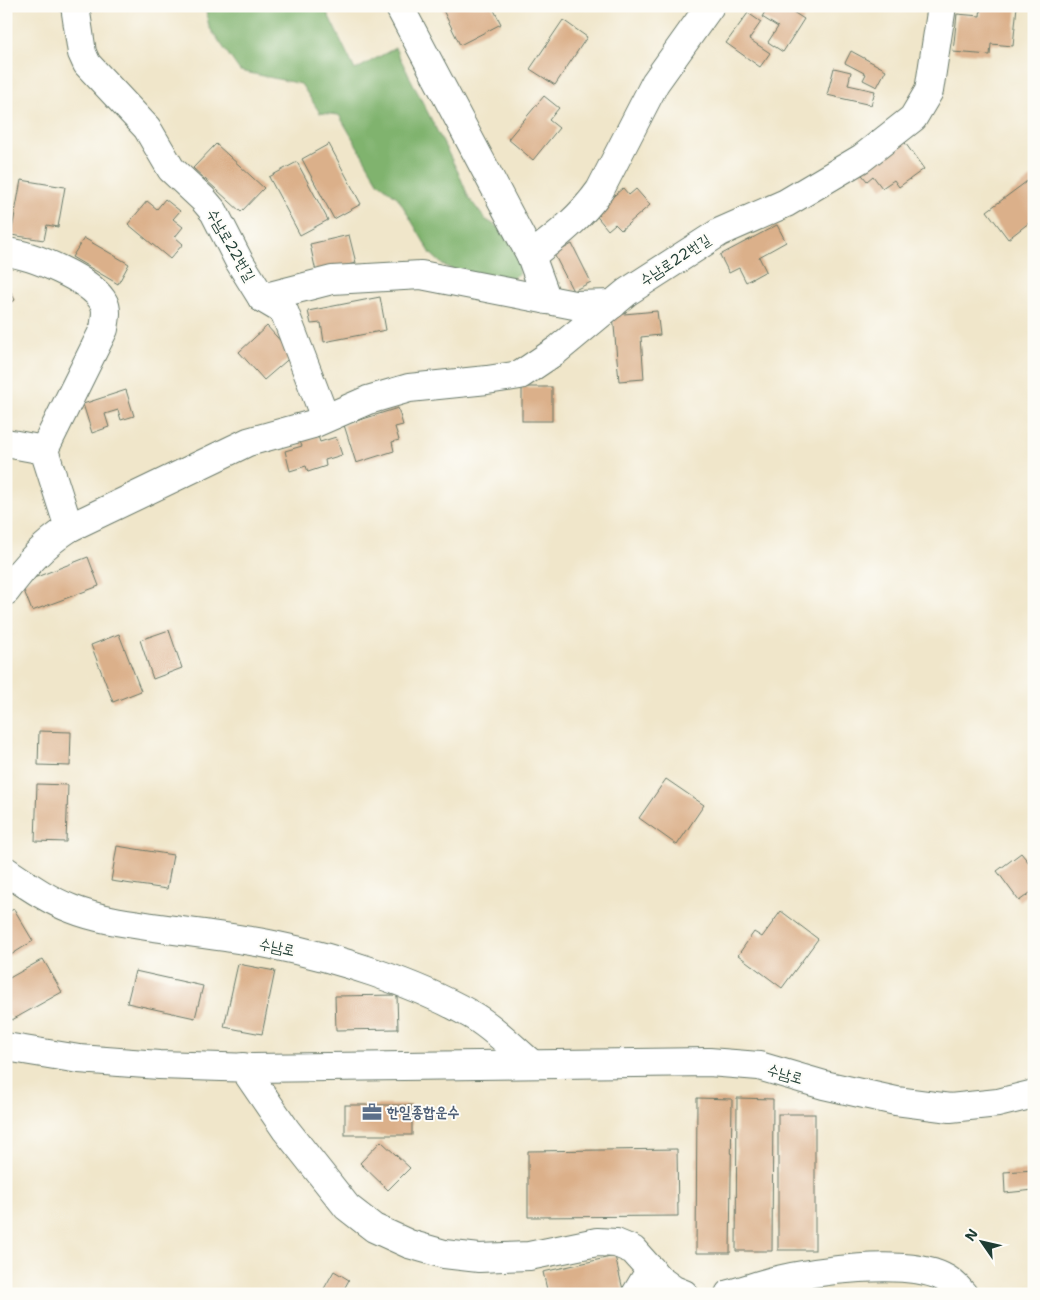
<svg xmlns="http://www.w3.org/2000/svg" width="1040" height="1300" viewBox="0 0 1040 1300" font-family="'Shantell Sans','Poor Story',sans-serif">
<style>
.forest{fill:#80b36e;stroke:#507851}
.building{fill:#dbb08a}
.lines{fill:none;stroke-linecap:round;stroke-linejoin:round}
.minor-casing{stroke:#687868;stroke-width:30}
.minor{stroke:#fff;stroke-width:28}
.labels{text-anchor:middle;stroke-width:4;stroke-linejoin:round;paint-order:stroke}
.street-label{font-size:15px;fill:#1f3d34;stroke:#fdfcf7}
.service-label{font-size:15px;font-weight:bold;fill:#4e5e75;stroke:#fdfcf7;text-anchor:start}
</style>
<rect width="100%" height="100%" fill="#fdfcf7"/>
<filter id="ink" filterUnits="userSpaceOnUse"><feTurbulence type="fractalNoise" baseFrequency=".02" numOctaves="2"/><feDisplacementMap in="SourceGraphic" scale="10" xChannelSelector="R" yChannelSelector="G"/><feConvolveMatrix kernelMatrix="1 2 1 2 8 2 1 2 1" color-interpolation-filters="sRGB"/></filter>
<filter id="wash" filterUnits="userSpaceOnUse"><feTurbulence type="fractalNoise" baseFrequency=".0096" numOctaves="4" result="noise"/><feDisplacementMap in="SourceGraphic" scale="20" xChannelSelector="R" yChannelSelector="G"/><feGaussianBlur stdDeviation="1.12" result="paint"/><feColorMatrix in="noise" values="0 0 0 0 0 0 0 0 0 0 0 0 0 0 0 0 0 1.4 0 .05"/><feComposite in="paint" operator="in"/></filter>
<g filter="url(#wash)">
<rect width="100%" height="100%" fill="#f0e6ca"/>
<polygon class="forest" points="205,6 324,6 355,70 395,48 459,174 469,198 485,219 504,231 520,262 519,274 509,280 456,272 442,264 431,254 398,198 378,182 339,115 320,113 301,84 240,71 209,27"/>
<g id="blocks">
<g class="building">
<polygon points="441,6 492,6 501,24 460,45"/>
<polygon points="768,6 784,6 804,19 783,52 768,42 778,27 762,17"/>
<polygon points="981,6 1017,6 1013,46 991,44 990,55 953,52 957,14 980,16"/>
<polygon points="748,13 761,22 749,39 770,53 760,67 726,43"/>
<polygon points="563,20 587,37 555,85 530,69"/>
<polygon points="851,51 886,70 877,87 863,80 866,74 845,63"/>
<polygon points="834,68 851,72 848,85 875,91 871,105 827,95"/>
<polygon points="544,96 559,108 549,120 559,128 533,160 508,139"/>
<polygon points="903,140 924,169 899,187 894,180 882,188 873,176 867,181 859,171"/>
<polygon points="216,144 264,188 241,212 193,168"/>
<polygon points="329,144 361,204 334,219 302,159"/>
<polygon points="297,162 328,220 300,235 269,177"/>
<polygon points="1034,176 1034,219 1008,239 987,211"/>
<polygon points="21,180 65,187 58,227 47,225 44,240 11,235"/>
<polygon points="623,188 629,195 636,189 650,205 621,230 615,224 608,230 594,213"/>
<polygon points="165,199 180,211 173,219 183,227 175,237 183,244 170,259 128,224 147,201 157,209"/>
<polygon points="777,225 786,242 759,257 766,271 746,282 739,268 729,273 720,255"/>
<polygon points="349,235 356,263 316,272 310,244"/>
<polygon points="84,238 129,264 118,284 72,257"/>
<polygon points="572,244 591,282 573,291 554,254"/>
<polygon points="6,283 15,300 6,305"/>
<polygon points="380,297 386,330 324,342 321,323 311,324 308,311"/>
<polygon points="657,311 660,335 641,337 644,379 619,381 613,315"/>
<polygon points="267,326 293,355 264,380 239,352"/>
<rect x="522" y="387" width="30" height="34"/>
<polygon points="126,390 134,416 121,420 118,410 105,414 109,427 92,433 83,404"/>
<polygon points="398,408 403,425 395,427 399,440 392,442 394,451 356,463 344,425"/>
<polygon points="318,436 320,442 336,437 342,455 325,460 326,466 308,472 306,466 290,471 285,451 302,446 300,442"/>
<polygon points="88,557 99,586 32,611 21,583"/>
<polygon points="169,630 182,668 153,679 140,640"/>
<polygon points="119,634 141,691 113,702 91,645"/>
<polygon points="39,731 71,732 70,766 38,765"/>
<polygon points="666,779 704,805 677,845 639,818"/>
<polygon points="37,784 68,785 66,842 35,841"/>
<polygon points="117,846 173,855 167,889 111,881"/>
<polygon points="1021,853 1034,869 1034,890 1019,901 997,871"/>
<polygon points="14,909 33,941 6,958 6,913"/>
<polygon points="781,911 818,939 782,988 738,955 754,932 762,937"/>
<polygon points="43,959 62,992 12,1020 6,1009 6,980"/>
<polygon points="238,964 275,971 262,1034 224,1027"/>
<polygon points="135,971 203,986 195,1018 127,1003"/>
<polygon points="397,995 398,1029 336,1030 335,996"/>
<polygon points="697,1098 732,1099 730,1253 696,1253"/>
<polygon points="737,1098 773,1099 772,1251 736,1251"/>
<rect x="345" y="1105" width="67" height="30"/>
<rect x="778" y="1114" width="37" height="136"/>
<polygon points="381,1141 410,1168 388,1190 360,1163"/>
<polygon points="677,1149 678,1216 528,1217 528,1151"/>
<polygon points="1034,1170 1034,1190 1005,1193 1004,1172"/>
<polygon points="615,1256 624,1294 548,1294 543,1272"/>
<polygon points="334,1271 349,1280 344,1289 351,1294 321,1294"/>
</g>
</g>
</g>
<g filter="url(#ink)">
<use href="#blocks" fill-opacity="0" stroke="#687868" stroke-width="1"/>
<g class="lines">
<defs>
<g id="minor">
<polyline points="75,6 82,53 87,64 147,128 171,169 203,199 214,212 239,261 262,298 284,311 325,418"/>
<polyline points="399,6 531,256 547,300"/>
<path d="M6,252C32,255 92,279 104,303C108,311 105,321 104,329L44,450"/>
<path d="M531,256C557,236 581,217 600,190L655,83L710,6"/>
<polyline points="262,298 332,280 421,275 574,305 613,304"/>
<polyline points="6,443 44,450 69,528"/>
<path d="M6,591C24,566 43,545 69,528L248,442L313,424L368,400L409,388L487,380L520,375L557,350L627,292L720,232L786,203L862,158L913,118L929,91L942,6"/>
<path d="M6,871C27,885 48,900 72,909C97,919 126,923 153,927C193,933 234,937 273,945C337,958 413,982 470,1014C493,1027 512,1047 532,1064"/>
<polyline points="6,1047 79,1059 159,1065 253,1068 709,1062 759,1066 824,1085 896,1101 950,1108 998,1103 1034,1094"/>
<polyline points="243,1067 286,1130 347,1207 374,1228 409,1244 444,1254 479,1258 529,1256 597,1242 616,1243 633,1250 659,1279 674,1290 684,1294"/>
<polyline points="636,1294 651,1269"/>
<path d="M729,1294C744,1290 758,1285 773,1281C814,1271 905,1258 943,1277C950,1280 958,1288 963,1294"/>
</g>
</defs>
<use href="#minor" class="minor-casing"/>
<use href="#minor" class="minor"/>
</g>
</g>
<defs>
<symbol id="office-bare" viewBox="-9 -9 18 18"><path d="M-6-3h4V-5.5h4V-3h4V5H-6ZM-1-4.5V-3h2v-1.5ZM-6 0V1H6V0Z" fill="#5c6f8a" stroke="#fdfcf7" stroke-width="2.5" paint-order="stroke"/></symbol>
</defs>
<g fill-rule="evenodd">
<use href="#office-bare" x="358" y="1098" width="28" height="28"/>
</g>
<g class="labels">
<g class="street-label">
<text transform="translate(231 245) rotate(60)" y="5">수남로22번길</text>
<text transform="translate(675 260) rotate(-33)" y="5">수남로22번길</text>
<text transform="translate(277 947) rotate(12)" y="5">수남로</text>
<text transform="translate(785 1074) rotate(16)" y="5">수남로</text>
</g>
<g class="service-label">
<text x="387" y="1117">한일종합운수</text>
</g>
</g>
<rect width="1040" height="1300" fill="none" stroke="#fdfcf7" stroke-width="25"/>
<g transform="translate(982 1242) rotate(304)" stroke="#fdfcf7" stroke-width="4" paint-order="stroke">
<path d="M0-4L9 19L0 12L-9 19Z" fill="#1f3d34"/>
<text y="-8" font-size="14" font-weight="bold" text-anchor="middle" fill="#1f3d34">N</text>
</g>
</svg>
